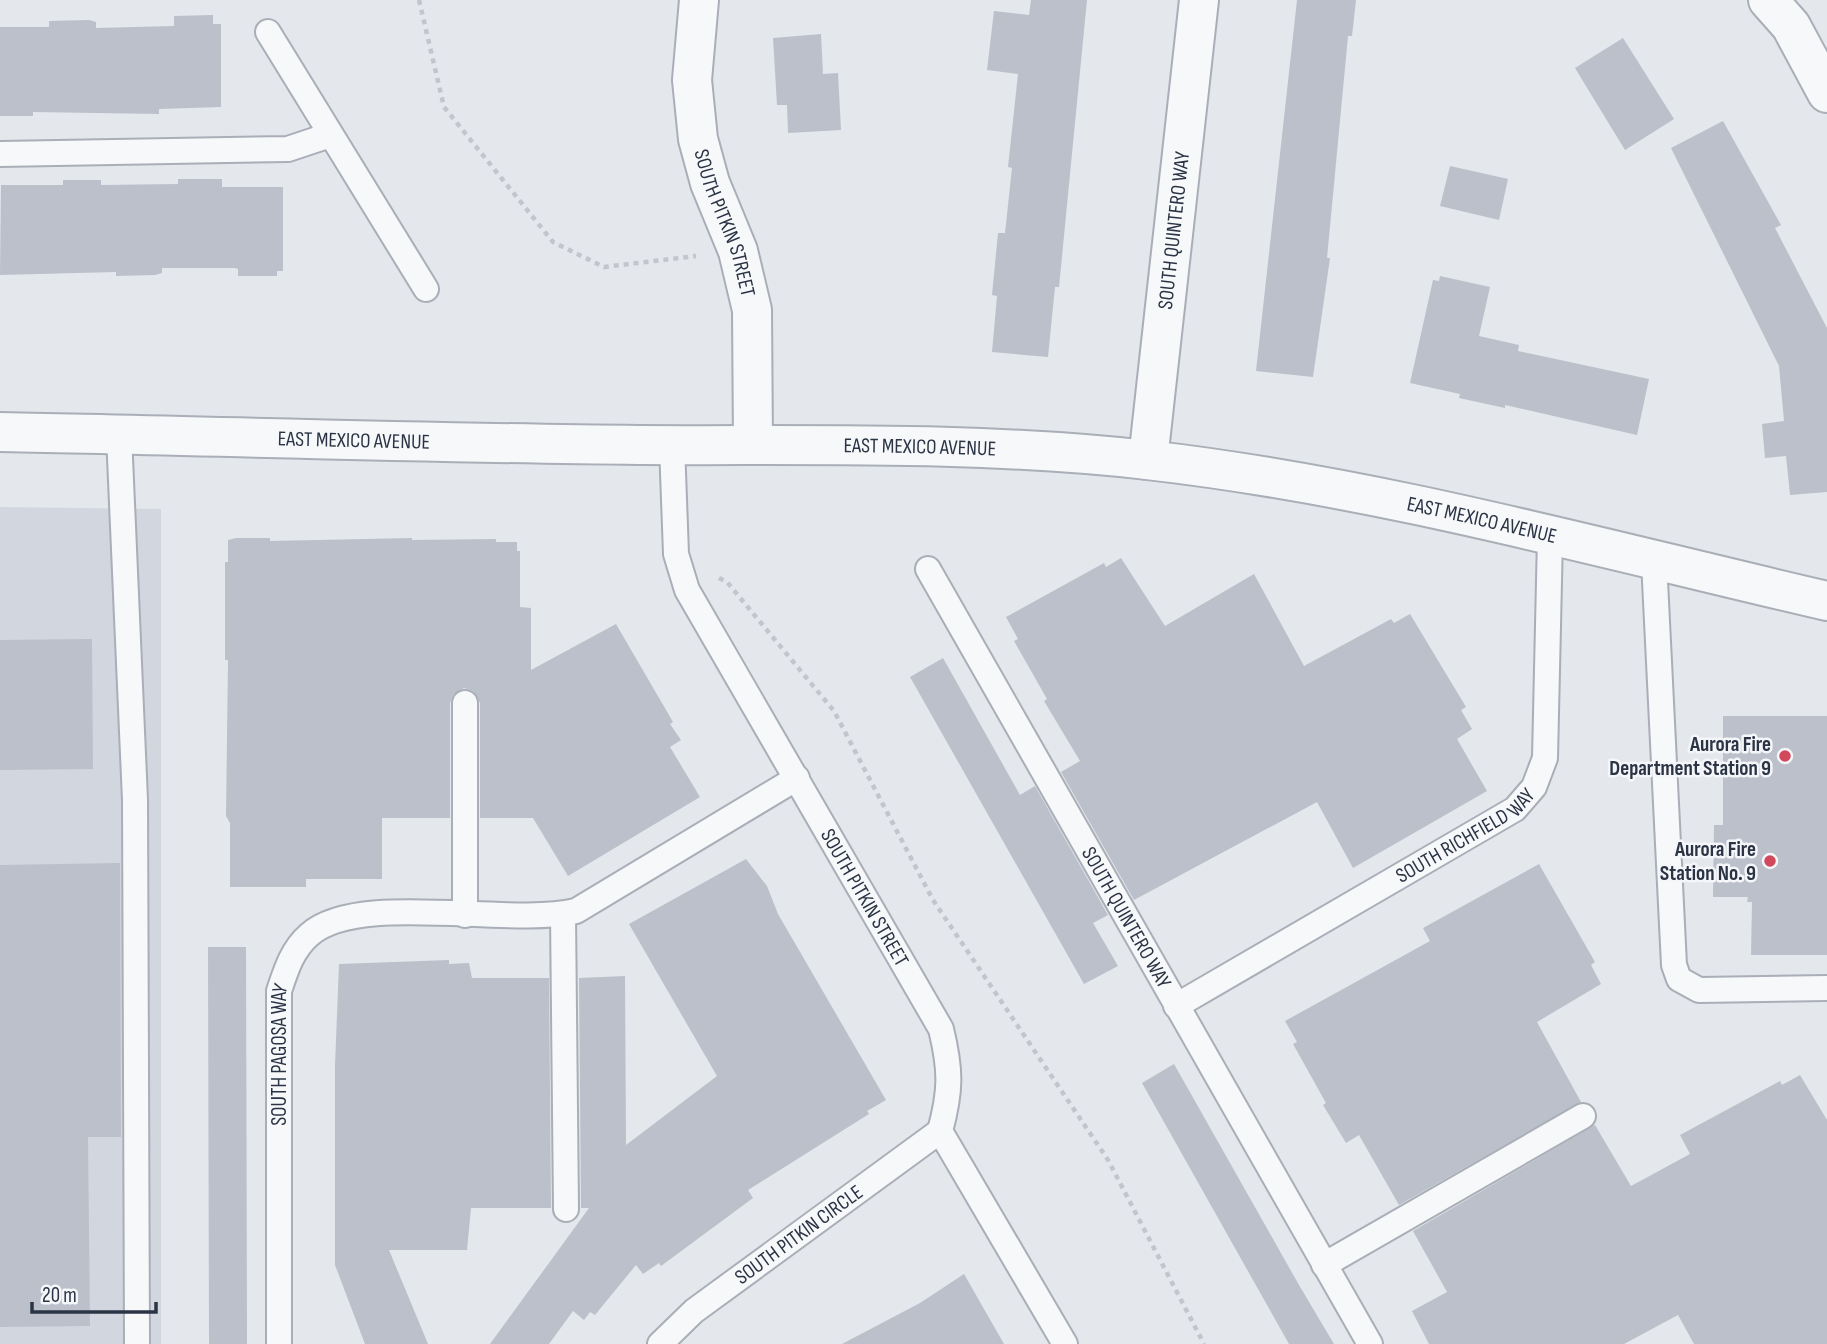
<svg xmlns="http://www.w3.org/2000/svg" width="1827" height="1344" viewBox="0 0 1827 1344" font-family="'Sofia Sans Condensed',sans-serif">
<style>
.built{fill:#d2d6de}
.building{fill:#bbc0ca}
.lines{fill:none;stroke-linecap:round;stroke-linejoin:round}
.service-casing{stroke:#a9aeb7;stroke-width:28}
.minor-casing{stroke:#a9aeb7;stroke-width:42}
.tertiary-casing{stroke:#a9aeb7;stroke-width:42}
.path{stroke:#c2c5cb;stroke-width:4.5;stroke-dasharray:5 5;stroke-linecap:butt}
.service{stroke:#f7f8fa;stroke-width:24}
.minor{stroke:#f7f8fa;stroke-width:38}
.tertiary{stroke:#f7f8fa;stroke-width:38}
.poi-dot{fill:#d1495b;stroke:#f4f6f9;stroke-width:2.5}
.labels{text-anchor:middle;stroke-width:5;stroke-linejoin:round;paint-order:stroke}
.street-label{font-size:21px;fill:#2b3445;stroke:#f4f6f9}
.poi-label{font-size:21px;font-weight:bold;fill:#2b3445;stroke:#f4f6f9;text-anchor:end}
</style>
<rect width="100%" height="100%" fill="#e4e7ec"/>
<polygon class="built" points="0,507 161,509 161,1344 0,1344"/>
<g class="building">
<polygon points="1031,0 1087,0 1059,287 1055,287 1048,357 992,352 997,296 992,295 998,233 1005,233 1012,168 1008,167 1018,74 987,70 994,11 1029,15"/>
<polygon points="1297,0 1356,0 1352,36 1348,36 1327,258 1330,258 1313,377 1256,371"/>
<polygon points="213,15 213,24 221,24 221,107 159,109 159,114 33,112 33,116 0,116 0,27 49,27 49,21 89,20 96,22 96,28 174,26 174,16"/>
<polygon points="821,34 823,74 838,73 841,130 788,133 787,105 777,105 773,38"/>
<polygon points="1623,38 1674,119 1625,150 1575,68"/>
<polygon points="1723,121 1781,225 1775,228 1827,328 1827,492 1790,495 1786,456 1765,458 1762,424 1784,421 1779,366 1671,148"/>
<polygon points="1450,166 1508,179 1499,220 1440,206"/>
<polygon points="178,179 222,179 222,187 283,187 283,271 277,271 277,276 238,276 238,269 235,268 162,268 162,273 155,275 116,276 116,272 0,275 1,185 63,185 63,180 101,180 101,185 178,184"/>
<polygon points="1440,276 1490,287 1479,336 1519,345 1518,351 1649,379 1637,435 1505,405 1505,408 1459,398 1460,394 1410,383 1433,280 1439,281"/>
<polygon points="236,538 270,538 270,541 412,538 412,540 496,539 496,542 517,542 517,551 520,551 520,607 531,608 531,670 616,624 673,722 670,724 681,740 670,747 700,797 568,876 533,818 480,818 480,703 473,691 464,688 453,695 450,703 450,818 382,818 382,879 306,879 306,887 230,887 230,823 226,816 228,660 225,660 225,562 228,562 228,540"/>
<polygon points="1121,558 1165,626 1254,574 1304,666 1391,619 1394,623 1410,614 1466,707 1461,710 1472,729 1457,739 1487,791 1353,868 1317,802 1134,900 1061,772 1080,761 1044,701 1047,699 1014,641 1018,639 1006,617 1104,563 1106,567"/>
<polygon points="92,639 93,769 0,770 0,640"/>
<polygon points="943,658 1020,795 1035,786 1108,915 1093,923 1118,966 1084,984 910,677"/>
<polygon points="1723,716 1827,716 1827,955 1751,955 1752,902 1747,902 1748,897 1713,897 1714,825 1723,825"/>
<polygon points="746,859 767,886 778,914 886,1100 867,1111 869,1114 748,1190 753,1198 661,1266 659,1263 643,1274 636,1265 595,1315 590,1312 584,1320 573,1311 549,1344 490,1344 589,1208 581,1208 579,978 625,976 626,1145 717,1076 629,924"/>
<polygon points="120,863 121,1137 88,1137 90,1326 0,1327 0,865"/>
<polygon points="1539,864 1595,962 1591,965 1601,984 1537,1022 1581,1102 1399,1205 1359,1135 1346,1143 1323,1105 1326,1103 1293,1044 1297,1042 1285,1021 1430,941 1423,928"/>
<polygon points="208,947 246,947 247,1344 209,1344"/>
<polygon points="449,960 449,964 469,963 472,978 549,978 551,1208 471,1208 467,1250 389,1250 428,1344 365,1344 335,1265 335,1065 339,964"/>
<polygon points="1174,1064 1299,1285 1334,1344 1289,1344 1142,1083"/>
<polygon points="1800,1075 1827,1120 1827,1344 1694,1344 1678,1315 1624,1344 1429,1344 1412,1311 1447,1292 1413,1231 1595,1125 1631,1186 1690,1154 1680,1135 1780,1081 1782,1085"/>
<polygon points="964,1274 1004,1344 842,1344 920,1303"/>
</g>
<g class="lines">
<defs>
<g id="service">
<polyline points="268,32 426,289"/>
<polyline points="0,154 288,149 330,135"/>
<polyline points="119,435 135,800 137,1344"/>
<path id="s1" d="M672,445L676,554L687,590L941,1029C951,1070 951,1091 940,1131L1065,1344"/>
<polyline points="1654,561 1674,965 1679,979 1699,990 1827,988"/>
<path id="s2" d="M928,569L1370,1344"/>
<polyline points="465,703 465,915"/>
<polyline points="563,914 566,1209"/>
<path id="s3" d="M1176,1006L1515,809L1534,787L1545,758L1550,537"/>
<polyline points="1324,1265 1583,1116"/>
<path id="s4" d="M279,1344V991C286,970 292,950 309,935C358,891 507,927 576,911L797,778"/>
<path id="s5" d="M660,1344L694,1311L940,1131"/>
</g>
<g id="minor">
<path id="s6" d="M699,0L692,80L698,139L710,183L738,251L752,310L753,445"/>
<polyline points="1768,0 1791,26 1827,93"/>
<path id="s7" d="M1148,460L1199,0"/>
</g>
<g id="tertiary">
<path id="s8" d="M0,432C213,436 426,443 639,445C808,446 979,441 1147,460C1377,486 1602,549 1827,601"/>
</g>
</defs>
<use href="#service" class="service-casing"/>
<use href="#minor" class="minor-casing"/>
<use href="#tertiary" class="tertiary-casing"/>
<g class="path">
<polyline points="419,0 444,107 553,242 604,267 696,256"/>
<polyline points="719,578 727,582 834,711 933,900 1108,1160 1204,1344"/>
</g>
<use href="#service" class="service"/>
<use href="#minor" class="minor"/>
<use href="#tertiary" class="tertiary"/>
</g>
<g class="poi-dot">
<circle cx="1785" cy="756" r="7"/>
<circle cx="1770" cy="861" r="7"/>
</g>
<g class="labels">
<g class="street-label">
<text dy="7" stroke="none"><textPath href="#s6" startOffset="228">SOUTH PITKIN STREET</textPath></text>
<text dy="7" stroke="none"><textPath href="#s7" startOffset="231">SOUTH QUINTERO WAY</textPath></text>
<text dy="7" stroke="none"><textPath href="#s8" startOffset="354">EAST MEXICO AVENUE</textPath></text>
<text dy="7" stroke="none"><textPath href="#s8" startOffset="920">EAST MEXICO AVENUE</textPath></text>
<text dy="7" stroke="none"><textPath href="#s8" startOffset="1488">EAST MEXICO AVENUE</textPath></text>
<text dy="7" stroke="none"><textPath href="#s3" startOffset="336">SOUTH RICHFIELD WAY</textPath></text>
<text dy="7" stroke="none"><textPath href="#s1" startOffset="502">SOUTH PITKIN STREET</textPath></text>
<text dy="7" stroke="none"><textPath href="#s2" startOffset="401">SOUTH QUINTERO WAY</textPath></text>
<text dy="7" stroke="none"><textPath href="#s4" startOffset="289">SOUTH PAGOSA WAY</textPath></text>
<text dy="7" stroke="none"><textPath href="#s5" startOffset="177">SOUTH PITKIN CIRCLE</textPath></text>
</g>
<g class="poi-label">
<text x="1771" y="751">Aurora Fire<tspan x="1771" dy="24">Department Station 9</tspan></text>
<text x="1756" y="856">Aurora Fire<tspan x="1756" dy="24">Station No. 9</tspan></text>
</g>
</g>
<path d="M32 1302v10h124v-10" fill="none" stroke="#2b3445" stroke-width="3.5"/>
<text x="42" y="1302" font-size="21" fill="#2b3445" stroke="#f4f6f9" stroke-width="5" paint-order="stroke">20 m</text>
</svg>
